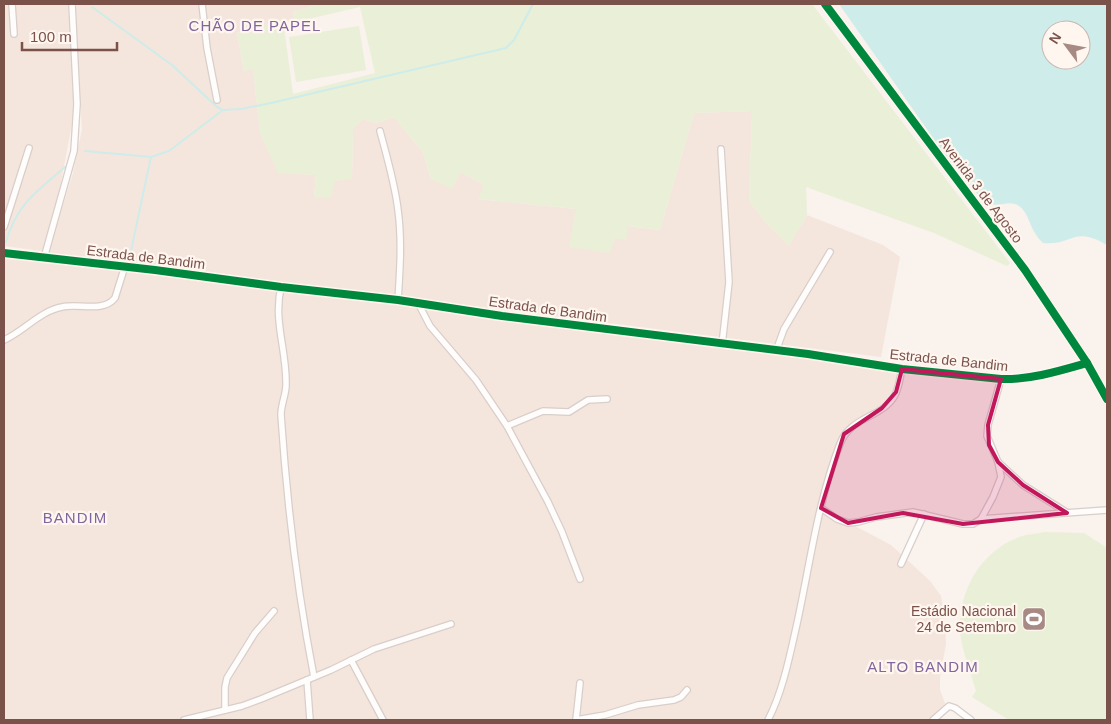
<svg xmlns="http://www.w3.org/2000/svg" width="1111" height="724" viewBox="0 0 1111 724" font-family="Helvetica,sans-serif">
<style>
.residential{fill:#f5e6dd}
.green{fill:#eaefd7}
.water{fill:#ceece9;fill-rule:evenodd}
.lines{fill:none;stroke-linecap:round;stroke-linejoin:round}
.stream{stroke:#ceece9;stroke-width:2}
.street-casing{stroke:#d8ceca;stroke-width:8}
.secondary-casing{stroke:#dacecb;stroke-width:10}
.street{stroke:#fefdfc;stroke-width:5.5}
.secondary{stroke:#fefdfc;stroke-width:8}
.cycleway-casing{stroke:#fff6f0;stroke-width:11}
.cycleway{stroke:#00873e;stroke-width:8}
.marked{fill:#c2185b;fill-opacity:0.2;stroke:#c2185b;stroke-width:4;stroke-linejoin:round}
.labels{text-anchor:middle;stroke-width:4.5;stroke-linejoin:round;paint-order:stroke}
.street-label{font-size:14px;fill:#7b524a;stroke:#fff6f0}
.poi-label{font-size:14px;fill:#7b524a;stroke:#fff6f0;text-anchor:end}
.neighbourhood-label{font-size:15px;letter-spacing:1px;fill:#80669d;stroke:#fff6f0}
</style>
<rect width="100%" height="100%" fill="#f9f2ed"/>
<g class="residential">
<polygon points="4,4 68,4 75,108 58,198 42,251 4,246"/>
<polygon points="75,4 309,4 310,7 293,12 295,22 283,20 237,33 244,71 253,68 260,133 278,172 316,175 314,198 335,181 352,178 353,128 363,119 376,123 394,117 423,152 431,179 461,172 484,185 479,199 576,209 615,238 628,226 660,230 694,113 752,111 749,201 768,225 789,245 807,215 883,245 900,257 881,357 48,253 73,173 82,129"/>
<polygon points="4,250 899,369 893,395 882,405 857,422 840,444 821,508 891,545 930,581 941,596 945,621 946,644 940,677 940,690 946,706 933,720 4,720"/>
</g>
<g class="green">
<polygon points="309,4 812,4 1010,263 1007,266 934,233 806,187 807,215 789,245 768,225 749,201 752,111 694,113 660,230 628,226 626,240 615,238 610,253 569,247 576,209 478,199 484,185 461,172 452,189 431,179 423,152 394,117 376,123 363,119 353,128 352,179 335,181 331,197 314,198 316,175 278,173 260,133 253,69 244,71 237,33 283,20 293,94 375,73 360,7 295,22 293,12 310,7"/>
<polygon points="359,26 366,70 296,82 289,37"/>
<path d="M1044,532L1084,533L1107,548V720H1013L1010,719L1009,720L972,697L976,691C971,672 960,646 960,628C960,587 982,550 1022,536C1029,534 1037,534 1044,532Z"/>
</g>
<path class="water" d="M839,4H1107V245C1073,225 1073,246 1043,243C1040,240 1037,237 1035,233C1029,224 1027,208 1015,204C1004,201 998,209 983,201L943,152ZM1051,30H1081V60H1051Z"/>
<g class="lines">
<g class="stream">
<polyline points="92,7 172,65 217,107 223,110"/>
<polyline points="85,151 151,157 169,151 223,110 241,109 271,103 506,48 514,40 533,4"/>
<path d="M6,242C17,204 36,192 65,167"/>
<polyline points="129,260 151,157"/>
</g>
<defs>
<g id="street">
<polyline points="12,4 14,34"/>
<polyline points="202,4 207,48 217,100"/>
<path d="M380,131C387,157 395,184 398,210C402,240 400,270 398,300"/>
<polyline points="721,149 729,282 722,345"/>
<polyline points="4,227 29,148"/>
<path d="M4,253L155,270L281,287L398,300L502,316L808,354L902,369L1001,379C1030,380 1059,371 1087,363"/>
<polyline points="44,258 74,151 77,104 72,4"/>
<path d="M281,287C273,321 287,351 286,385C286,395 281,404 281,415C287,504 297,590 314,677"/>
<polyline points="418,303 430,326 476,380 507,426 548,502 562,532 580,579"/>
<path d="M4,340C24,331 40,311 62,307C79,303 103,313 115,298L125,266"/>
<polyline points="776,351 784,329 830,252"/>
<polyline points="507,426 543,411 569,412 588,400 607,399"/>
<polyline points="998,462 1023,485 1066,512"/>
<polyline points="821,508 837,519 848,523 858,522 876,517 913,512 963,524 973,524 981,519 993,497 1001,477 998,462 987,436 988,425 1001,379"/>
<polyline points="981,519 1107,510"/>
<polyline points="901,564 924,514"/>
<polyline points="351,660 383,720"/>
<polyline points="307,680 310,720"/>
<polyline points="225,710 225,687 227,678 255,633 274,611"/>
<polyline points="184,720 242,706 261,699 331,670 374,649 451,624"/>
<polyline points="576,720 605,715 638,705 674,700 681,697 687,690"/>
<polyline points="576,720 580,683"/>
<path d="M768,720C781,695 788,664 794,637C809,573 816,506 840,444C850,416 883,418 895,395C899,387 900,377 902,369"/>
<polyline points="933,720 949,706 955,708 971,720"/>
</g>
<polyline id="secondary" points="825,4 1025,270 1087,363 1107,399"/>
</defs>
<use href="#street" class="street-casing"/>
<use href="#secondary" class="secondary-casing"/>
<use href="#street" class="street"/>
<use href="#secondary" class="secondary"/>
<defs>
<g id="cycleway">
<polyline points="825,4 1025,270 1087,363 1107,399"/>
<path d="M4,253L155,270L281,287L398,300L502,316L808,354L902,369L1001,379C1030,380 1059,371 1087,363"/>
</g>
</defs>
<use href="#cycleway" class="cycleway-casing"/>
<use href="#cycleway" class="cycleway"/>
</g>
<path class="marked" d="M902,369L1001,379L988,425L989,445L998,462L1023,485L1067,513L963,524L903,513L848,523L821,508L844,434L882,408L896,392Z"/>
<defs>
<symbol id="stadium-square" viewBox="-11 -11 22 22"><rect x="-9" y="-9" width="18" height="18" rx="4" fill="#a78a83" stroke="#fff6f0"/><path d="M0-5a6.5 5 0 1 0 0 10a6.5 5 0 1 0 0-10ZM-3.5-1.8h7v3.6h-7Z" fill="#fff"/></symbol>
</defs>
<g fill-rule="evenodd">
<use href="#stadium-square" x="1020" y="605" width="28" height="28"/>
</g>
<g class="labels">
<g class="street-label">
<text transform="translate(981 190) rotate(53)" y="5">Avenida 3 de Agosto</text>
<text transform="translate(146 257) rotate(7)" y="5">Estrada de Bandim</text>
<text transform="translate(548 309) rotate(8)" y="5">Estrada de Bandim</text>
<text transform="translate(949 360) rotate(6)" y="5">Estrada de Bandim</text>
</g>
<g class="poi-label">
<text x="1016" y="616">Estádio Nacional<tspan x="1016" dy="16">24 de Setembro</tspan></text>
</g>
<g class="neighbourhood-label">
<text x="255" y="31">CHÃO DE PAPEL</text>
<text x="75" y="523">BANDIM</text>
<text x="923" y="672">ALTO BANDIM</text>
</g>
</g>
<rect width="1111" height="724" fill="none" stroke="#7b524a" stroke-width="10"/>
<g transform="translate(1066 45) rotate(302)"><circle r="24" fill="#fff6f0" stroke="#cab4ae"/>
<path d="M0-4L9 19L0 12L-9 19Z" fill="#a78a83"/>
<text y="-8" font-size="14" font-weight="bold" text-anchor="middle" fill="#7b524a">N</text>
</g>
<path d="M22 42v8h95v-8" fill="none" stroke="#7b524a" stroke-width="2.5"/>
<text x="30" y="42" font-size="15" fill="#7b524a" stroke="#fff6f0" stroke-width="4" paint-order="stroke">100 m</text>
</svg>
